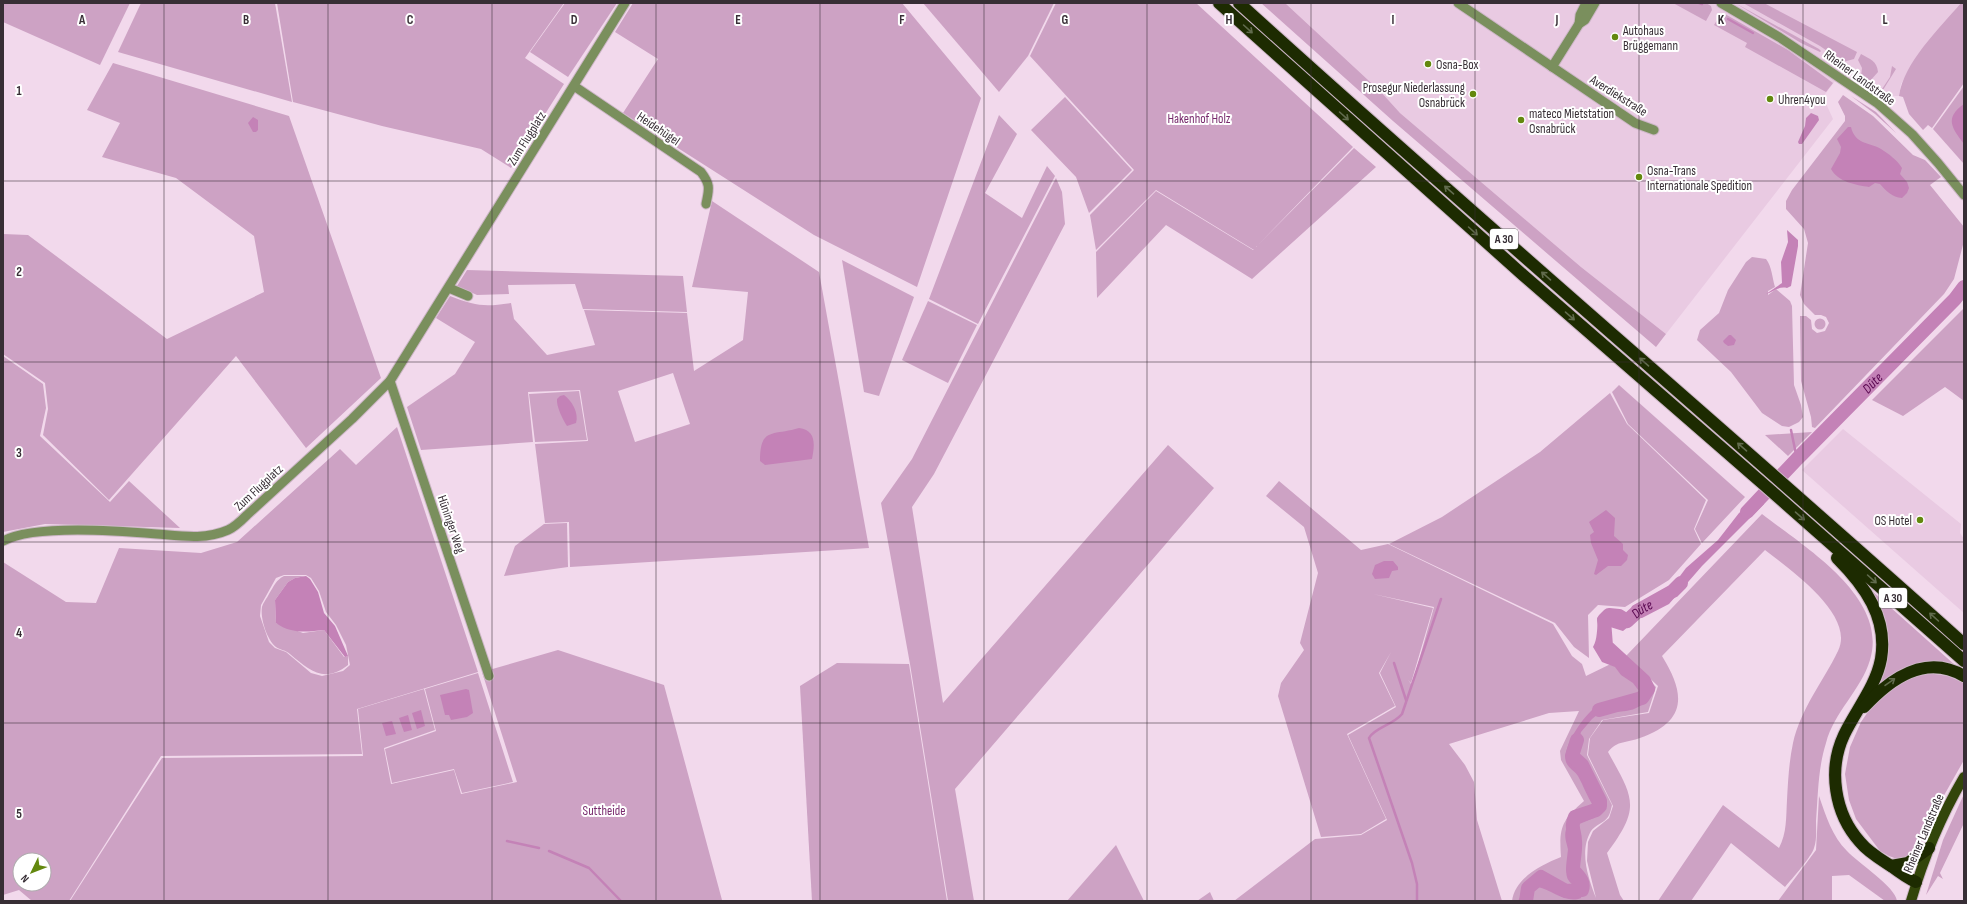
<svg xmlns="http://www.w3.org/2000/svg" width="1967" height="904" viewBox="0 0 1967 904" font-family="'Sofia Sans Condensed',sans-serif">
<style>
.built{fill:#e9cae2}
.green{fill:#cda2c4;fill-rule:evenodd}
.water{fill:#c482b7}
.lines{fill:none;stroke-linecap:round;stroke-linejoin:round}
.stream{stroke:#c482b7;stroke-width:2.5}
.river{stroke:#c482b7;stroke-width:14}
.minor-casing{stroke:#cdb7c7;stroke-width:11}
.major-casing{stroke:#cdb7c7;stroke-width:12}
.highway-casing{stroke:#cdb7c7;stroke-width:14}
.minor{stroke:#7a8f5d;stroke-width:9}
.major{stroke:#32450a;stroke-width:10}
.highway{stroke:#1d2b01;stroke-width:12}
.oneway{stroke:#616b4d}
.grid{fill:none;stroke:#372e35;stroke-width:1;stroke-opacity:0.55}
.poi-dot{fill:#63880e;stroke:#fff;stroke-width:1.5}
.labels{text-anchor:middle;stroke-width:4;stroke-linejoin:round;paint-order:stroke}
.shield{fill:#fff;stroke:#736d72;stroke-width:1}
.shield-label{font-size:12px;font-weight:bold;fill:#372e35}
.poi-label{font-size:13px;fill:#372e35;stroke:#fff;text-anchor:start}
.street-label{font-size:13px;fill:#372e35;stroke:#fff}
.park-label{font-size:13px;fill:#782a6d;stroke:#fff}
.water-label{font-size:14px;font-style:italic;fill:#58064f;stroke:#fff}
.grid-label{font-size:13px;text-anchor:middle;font-weight:bold;fill:#372e35;stroke:#fff;stroke-width:4;stroke-linejoin:round;paint-order:stroke}
</style>
<rect width="100%" height="100%" fill="#f2d9ec"/>
<g class="built">
<polygon points="1285,3 1961,3 1916,58 1901,84 1899,96 1891,96 1847,65 1823,97 1833,119 1666,334 1581,267 1400,113 1381,92"/>
<polygon points="1843,429 1961,524 1960,533 1964,539 1964,613 1802,470"/>
</g>
<g class="green">
<polygon points="3,3 130,3 100,65 3,22"/>
<polygon points="141,3 275,3 292,102 118,52"/>
<polygon points="277,3 564,3 525,58 564,84 511,168 481,149 382,126 293,102"/>
<polygon points="565,3 617,3 568,77 530,52"/>
<polygon points="633,3 902,3 981,98 917,287 814,235 623,113 658,59 615,32"/>
<polygon points="923,3 1054,3 1028,56 999,92"/>
<polygon points="1056,3 1196,3 1353,147 1256,247 1354,148 1376,167 1252,279 1166,225 1097,298 1096,252 1156,191 1253,250 1254,250 1156,190 1096,250 1090,215 1134,170 1030,56"/>
<polygon points="1261,3 1285,3 1381,92 1400,113 1581,267 1666,334 1656,347 1393,121"/>
<polygon points="1673,3 1706,3 1711,6 1712,10 1706,21"/>
<polygon points="1735,3 1819,49 1821,51 1820,52 1801,43"/>
<polygon points="1743,3 1764,3 1857,52 1854,59 1843,62 1820,46"/>
<path d="M1961,3H1964V83L1932,128L1928,125L1923,130L1909,114L1903,97L1899,96C1904,62 1939,29 1961,3Z"/>
<polygon points="1721,14 1725,14 1788,50 1833,83 1826,92 1745,47 1747,43 1714,25"/>
<path d="M1861,54C1870,59 1877,61 1878,72L1870,81L1861,76L1862,68L1858,60Z"/>
<polygon points="113,63 289,116 381,378 306,448 236,356 109,500 43,435 48,409 45,383 3,354 3,234 28,235 167,339 264,292 254,236 176,178 102,157 120,123 87,110"/>
<polygon points="1892,66 1896,69 1883,90 1882,89 1890,77"/>
<polygon points="1964,86 1964,164 1933,129"/>
<polygon points="1843,95 1873,116 1913,155 1925,160 1941,177 1930,185 1964,227 1964,241 1954,279 1944,294 1815,428 1812,427 1811,417 1801,381 1800,316 1806,316 1811,320 1812,329 1817,333 1825,331 1829,323 1826,317 1821,315 1815,315 1804,304 1800,295 1808,243 1804,229 1786,209 1786,201 1792,190 1845,121 1845,116 1838,102"/>
<polygon points="1851,96 1876,112 1896,133 1875,114"/>
<polygon points="1065,97 1132,170 1089,213 1076,177 1031,130"/>
<polygon points="999,115 1017,134 985,193 1022,218 1047,166 1055,176 978,324 929,299"/>
<polygon points="1056,178 1062,192 1065,224 934,474 912,507 943,703 1168,445 1214,488 955,789 974,901 948,901 910,664 881,503 912,459"/>
<path d="M712,201L819,272L869,548L570,567L569,522L545,523L535,444L588,441L580,390L528,392L533,442L421,450L407,407L455,374L475,342L436,318L450,296C476,306 484,307 511,303L514,319L547,355L595,345L584,310L687,313L694,371L743,340L748,292L692,287ZM673,373L690,424L635,442L618,391Z"/>
<path d="M1752,257L1766,259C1772,267 1772,277 1775,287L1768,291V295L1776,289L1790,301L1792,306L1794,385L1801,405L1803,417L1799,422L1789,427L1782,426L1762,413L1731,372L1697,340L1700,330L1719,313L1728,290L1746,262Z"/>
<polygon points="842,260 914,297 879,396 864,392"/>
<polygon points="467,270 683,276 687,312 583,309 575,284 508,285 509,294 477,295 457,286"/>
<polygon points="928,301 977,325 948,383 902,360"/>
<polygon points="1964,308 1964,401 1945,387 1903,416 1872,400"/>
<circle cx="1820" cy="324" r="5.5"/>
<polygon points="3,356 43,384 46,408 40,436 110,502 129,481 180,528 45,524 3,532"/>
<polygon points="1619,385 1745,497 1702,543 1695,529 1708,500 1628,424 1612,392"/>
<polygon points="579,391 587,440 535,442 529,394"/>
<polygon points="1610,393 1627,424 1706,500 1694,529 1701,544 1669,580 1625,607 1598,605 1588,615 1589,658 1574,647 1555,623 1389,544 1442,517 1540,452"/>
<path d="M397,427L478,672L357,709L362,754L161,756L69,901H32L19,890L3,895V562L66,602L96,603L119,548L201,553L237,542L340,449L356,465ZM284,575H306L311,578L319,591L326,612L336,625L346,645L350,665L343,671L322,676L311,673L286,652L275,648L269,642L260,616L261,605L276,578ZM20,860H44V884H20Z"/>
<polygon points="1812,432 1788,456 1765,435"/>
<path d="M1279,481L1361,550L1388,544L1553,624L1572,656L1582,664L1586,676L1625,657L1656,687L1648,712L1602,720L1589,739L1587,755L1612,805C1611,809 1610,814 1608,817C1604,823 1595,825 1591,831C1579,851 1588,878 1596,898L1587,861L1588,842L1593,831L1609,818L1613,806L1588,755L1590,738L1603,720L1649,713L1658,686L1626,656L1762,514C1804,547 1889,597 1870,660C1861,690 1834,712 1826,743C1818,768 1818,795 1816,821C1816,829 1817,840 1814,848C1812,856 1792,879 1785,887L1731,843L1691,901H1658L1723,805L1779,848C1787,833 1786,817 1787,800C1788,781 1789,762 1793,743C1801,708 1823,682 1838,651C1856,615 1789,569 1765,550L1662,656C1685,693 1688,721 1640,738C1628,743 1617,740 1608,752C1634,799 1641,807 1607,853L1620,895L1624,901H1512C1515,878 1541,865 1561,857C1559,828 1561,821 1584,801L1561,760L1560,751L1579,711L1549,713L1449,744L1465,765L1474,782L1477,820L1502,901H1234L1315,839L1361,835L1387,820L1348,735L1396,707L1380,673L1391,652L1379,673L1395,706L1347,734L1386,819L1361,834L1321,837L1278,696L1281,683L1304,650L1300,643L1373,594L1433,608L1411,683L1408,680L1412,685L1434,607L1373,594L1300,643L1318,573L1304,527L1266,496Z"/>
<polygon points="567,523 568,567 504,576 515,546 544,524"/>
<path d="M284,576H306L295,578L288,582L275,600L276,623L303,633L324,630L344,657L348,656V665C324,684 309,670 290,654C286,650 280,650 276,647C267,640 260,618 262,607C263,603 267,598 269,594C274,586 276,580 284,576Z"/>
<path d="M1870,589L1956,666C1928,657 1902,665 1880,684C1892,647 1893,621 1870,589Z"/>
<polygon points="558,650 664,685 722,900 731,901 70,901 162,758 363,756 358,709 424,689 435,730 384,748 391,784 454,770 461,794 517,782 482,672"/>
<polygon points="837,663 909,664 947,901 812,901 800,686"/>
<polygon points="478,673 513,782 462,793 454,769 392,783 385,749 436,731 425,689"/>
<polygon points="1928,673 1948,676 1964,683 1964,760 1934,813 1918,848 1906,858 1897,859 1889,856 1880,851 1856,819 1849,800 1845,774 1850,747 1861,722 1874,703 1874,700 1912,676"/>
<polygon points="1964,794 1964,823 1940,873 1943,879 1938,876 1926,895 1943,840"/>
<path d="M1819,796C1826,816 1832,836 1847,851C1857,862 1896,887 1897,901H1885L1849,875L1832,876V901H1778L1816,850Z"/>
<polygon points="1116,845 1144,901 1067,901"/>
<polygon points="1210,892 1214,901 1197,901"/>
</g>
<g class="water">
<path d="M1964,104V144C1952,128 1944,118 1964,104Z"/>
<polygon points="1811,113 1818,116 1819,120 1802,144 1799,144 1798,142 1805,126 1806,118"/>
<polygon points="253,117 258,120 258,130 256,132 253,132 248,123"/>
<path d="M1848,127H1851C1855,145 1870,142 1881,149C1889,154 1897,160 1902,168L1900,174L1907,182L1909,188L1907,193L1902,198C1892,197 1886,191 1880,184L1875,183L1869,187C1856,185 1838,182 1831,169L1840,153L1841,147L1837,139Z"/>
<path d="M1787,230L1798,240V246L1791,286L1787,288C1778,286 1773,292 1766,294L1782,283L1781,262L1788,242Z"/>
<polygon points="1729,335 1731,335 1736,340 1734,345 1728,346 1724,343 1723,341"/>
<path d="M564,395C572,401 579,413 576,423L567,426C563,420 556,406 557,399L560,396Z"/>
<path d="M799,428C816,430 815,444 812,459L765,465L760,461C760,427 772,436 799,428Z"/>
<path d="M1757,498L1764,504L1702,566L1669,604L1642,618H1639L1623,631L1607,626L1605,628L1606,642L1612,656L1629,670L1649,693C1643,713 1621,713 1603,710L1592,719L1581,732L1573,760L1583,772L1586,782L1600,807L1599,813L1594,818L1577,825L1574,829L1573,833L1575,844L1572,873L1582,889L1581,898C1566,904 1552,890 1538,887L1532,890L1525,901H1518L1528,884L1538,878L1565,892L1573,891L1575,887C1572,884 1568,881 1567,877C1565,871 1568,864 1569,858C1570,847 1560,836 1569,824C1575,817 1586,817 1593,810V806C1587,796 1583,785 1578,776C1575,771 1568,768 1566,762C1561,748 1588,706 1603,704C1619,701 1625,709 1641,697L1639,691L1633,683L1621,675L1615,667L1602,662L1593,647C1598,638 1596,630 1599,620C1609,615 1611,619 1620,621L1629,616L1632,606L1638,603L1648,606L1665,596L1686,568L1718,540L1739,513Z"/>
<polygon points="1606,510 1615,518 1614,536 1623,544 1623,550 1628,555 1627,560 1621,566 1608,566 1596,575 1594,574 1598,560 1591,543 1590,535 1594,532 1589,522"/>
<polygon points="1384,561 1393,561 1398,567 1398,570 1392,571 1389,578 1375,579 1372,574 1375,565"/>
<path d="M306,576L310,579L318,592L324,613L335,626L348,656L345,657L324,630C307,632 291,634 276,623L275,600L288,582L295,578Z"/>
<polygon points="466,689 469,690 473,713 467,717 451,720 449,715 445,715 440,695"/>
<polygon points="421,710 425,726 417,729 412,713"/>
<polygon points="408,715 412,730 404,732 399,718"/>
<polygon points="392,721 396,734 386,736 382,723"/>
</g>
<g class="lines">
<g class="stream">
<polyline points="1699,3 1702,4"/>
<polyline points="1728,19 1753,33"/>
<polyline points="1791,430 1797,459"/>
<polyline points="1394,663 1406,700"/>
<polyline points="507,841 539,848"/>
<polyline points="549,851 589,868 621,901"/>
<path d="M1417,901V884L1412,863L1369,738C1374,728 1393,725 1402,714L1441,599"/>
</g>
<g class="river">
<path id="s1" d="M1747,512L1797,459L1955,299L1964,287"/>
<path id="s2" d="M1599,710L1642,698L1648,689L1644,681L1606,646L1604,620L1609,615L1619,616L1627,621L1639,610L1673,591L1681,583"/>
<path d="M1526,901L1528,888L1541,877L1566,891L1582,890C1585,881 1578,876 1573,870C1573,860 1576,851 1575,841C1575,831 1570,827 1575,817L1596,810L1600,806V801L1582,765L1572,756L1577,740"/>
</g>
<defs>
<g id="minor">
<polyline points="1458,3 1635,123 1654,130"/>
<polyline points="1721,3 1779,37 1877,103 1912,134 1938,163 1964,195"/>
<polyline points="1579,24 1580,15 1586,3"/>
<polyline points="1552,67 1579,24 1585,20 1595,3"/>
<path d="M574,86L701,172C711,185 709,189 706,204"/>
<polyline points="449,288 468,296"/>
<polyline points="390,381 489,676"/>
<path d="M3,541C34,524 120,531 157,534C181,536 205,540 228,530C235,527 242,520 247,515L352,419L390,381L625,3"/>
</g>
<path id="major" d="M1911,901C1924,857 1941,816 1964,777"/>
<g id="highway">
<polyline points="1219,3 1523,275 1762,483 1964,661"/>
<path d="M1239,3C1478,220 1724,429 1964,644"/>
<path d="M1837,558C1865,586 1888,618 1881,659C1876,686 1856,710 1844,735C1828,769 1834,813 1860,842C1868,852 1880,859 1891,866C1899,872 1907,878 1916,882"/>
<path d="M1864,707C1890,679 1925,653 1964,676"/>
<polyline points="1891,866 1908,863 1929,848"/>
</g>
</defs>
<use href="#minor" class="minor-casing"/>
<use href="#major" class="major-casing"/>
<use href="#highway" class="highway-casing"/>
<use href="#minor" class="minor"/>
<use href="#major" class="major"/>
<use href="#highway" class="highway"/>
</g>
<defs><path id="oneway-shaft" d="M-6 0H5M1.5-3L5.5 0L1.5 3" fill="none" stroke-width="1.6" stroke-linecap="round" stroke-linejoin="round"/></defs>
<g class="oneway">
<use href="#oneway-shaft" transform="translate(1248 29) rotate(42)"/>
<use href="#oneway-shaft" transform="translate(1344 116) rotate(42)"/>
<use href="#oneway-shaft" transform="translate(1449 190) rotate(-139)"/>
<use href="#oneway-shaft" transform="translate(1473 231) rotate(42)"/>
<use href="#oneway-shaft" transform="translate(1546 276) rotate(-139)"/>
<use href="#oneway-shaft" transform="translate(1570 316) rotate(41)"/>
<use href="#oneway-shaft" transform="translate(1644 362) rotate(-139)"/>
<use href="#oneway-shaft" transform="translate(1742 447) rotate(-139)"/>
<use href="#oneway-shaft" transform="translate(1800 516) rotate(41)"/>
<use href="#oneway-shaft" transform="translate(1872 579) rotate(42)"/>
<use href="#oneway-shaft" transform="translate(1934 617) rotate(-138)"/>
<use href="#oneway-shaft" transform="translate(1890 682) rotate(-35)"/>
</g>
<path class="grid" d="M164,3V901M328,3V901M492,3V901M656,3V901M820,3V901M984,3V901M1147,3V901M1311,3V901M1475,3V901M1639,3V901M1803,3V901M3,181H1964M3,362H1964M3,542H1964M3,723H1964"/>
<g class="poi-dot">
<circle cx="1615" cy="37" r="4"/>
<circle cx="1428" cy="64" r="4"/>
<circle cx="1473" cy="94" r="4"/>
<circle cx="1770" cy="99" r="4"/>
<circle cx="1521" cy="120" r="4"/>
<circle cx="1639" cy="177" r="4"/>
<circle cx="1920" cy="520" r="4"/>
</g>
<g class="labels">
<g class="shield">
<rect x="1490" y="229" width="28" height="20" rx="3"/>
<rect x="1879" y="588" width="28" height="20" rx="3"/>
</g>
<g class="shield-label">
<text x="1504" y="243">A 30</text>
<text x="1893" y="602">A 30</text>
</g>
<g class="poi-label">
<text x="1623" y="35">Autohaus<tspan x="1623" dy="15">Brüggemann</tspan></text>
<text x="1436" y="69">Osna-Box</text>
<text x="1465" y="92" text-anchor="end">Prosegur Niederlassung<tspan x="1465" dy="15">Osnabrück</tspan></text>
<text x="1778" y="104">Uhren4you</text>
<text x="1529" y="118">mateco Mietstation<tspan x="1529" dy="15">Osnabrück</tspan></text>
<text x="1647" y="175">Osna-Trans<tspan x="1647" dy="15">Internationale Spedition</tspan></text>
<text x="1912" y="525" text-anchor="end">OS Hotel</text>
</g>
<g class="street-label">
<text transform="translate(1860 77) rotate(36)" y="5">Rheiner Landstraße</text>
<text transform="translate(1619 95) rotate(32)" y="5">Averdiekstraße</text>
<text transform="translate(659 128) rotate(34)" y="5">Heidehügel</text>
<text transform="translate(526 138) rotate(-58)" y="5">Zum Flugplatz</text>
<text transform="translate(258 487) rotate(-43)" y="5">Zum Flugplatz</text>
<text transform="translate(452 524) rotate(71)" y="5">Hüninger Weg</text>
<text transform="translate(1923 833) rotate(-67)" y="5">Rheiner Landstraße</text>
</g>
<g class="park-label">
<text x="1199" y="123">Hakenhof Holz</text>
<text x="604" y="815">Suttheide</text>
</g>
<g class="water-label">
<text dy="5" stroke="none"><textPath href="#s1" startOffset="180">Düte</textPath></text>
<text dy="5" stroke="none"><textPath href="#s2" startOffset="188">Düte</textPath></text>
</g>
</g>
<g class="grid-label">
<text x="82" y="24">A</text>
<text x="246" y="24">B</text>
<text x="410" y="24">C</text>
<text x="574" y="24">D</text>
<text x="738" y="24">E</text>
<text x="902" y="24">F</text>
<text x="1065" y="24">G</text>
<text x="1229" y="24">H</text>
<text x="1393" y="24">I</text>
<text x="1557" y="24">J</text>
<text x="1721" y="24">K</text>
<text x="1885" y="24">L</text>
<text x="19" y="95">1</text>
<text x="19" y="276">2</text>
<text x="19" y="457">3</text>
<text x="19" y="637">4</text>
<text x="19" y="818">5</text>
</g>
<rect width="1967" height="904" fill="none" stroke="#372e35" stroke-width="8"/>
<g transform="translate(32 872) rotate(227)"><circle r="19" fill="#ffffff" stroke="#afabae"/>
<path d="M0-3L7 15L0 10L-7 15Z" fill="#63880e"/>
<text y="-6" font-size="11" font-weight="bold" text-anchor="middle" fill="#372e35">N</text>
</g>
</svg>
